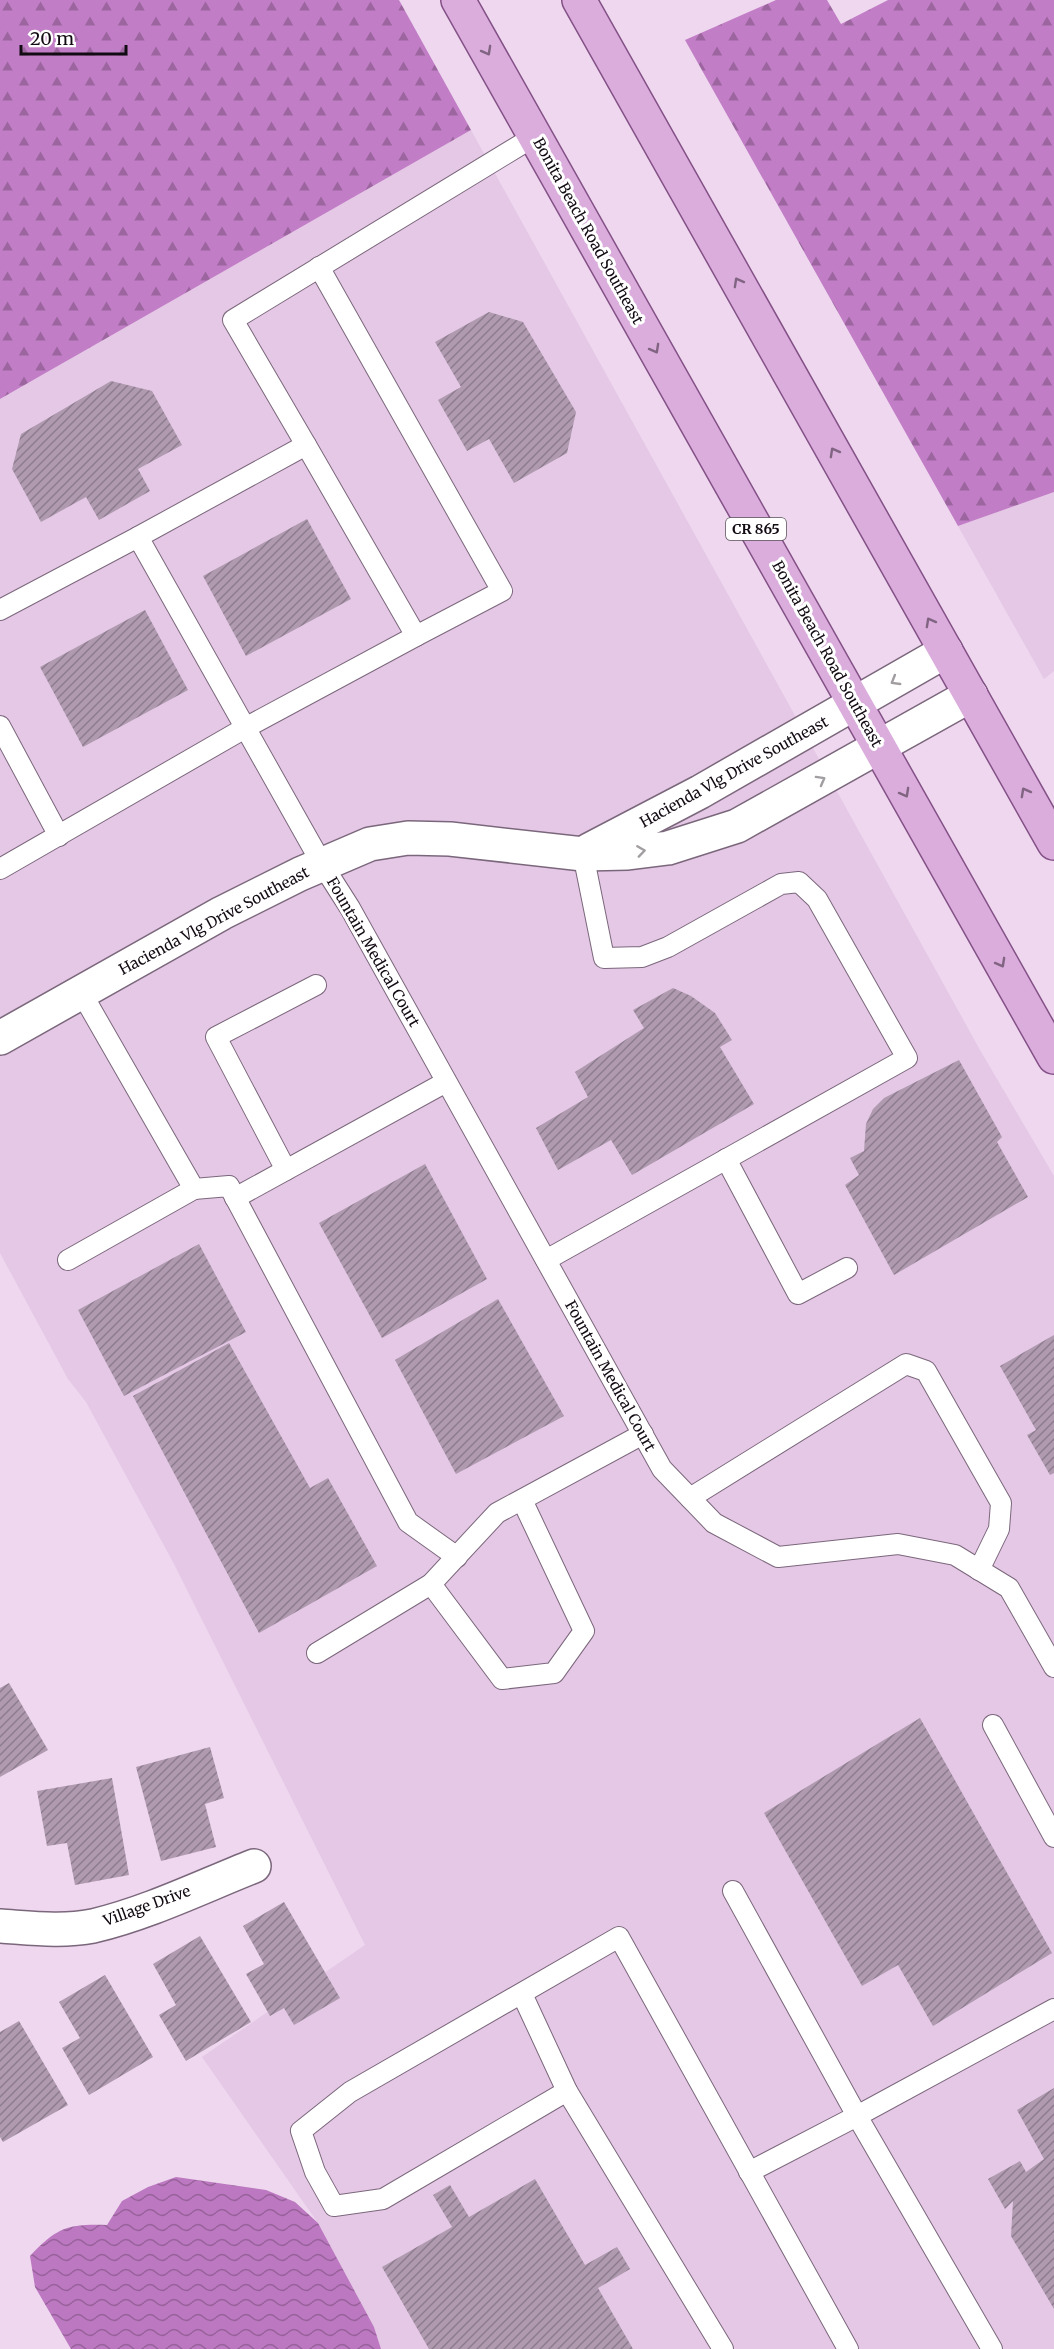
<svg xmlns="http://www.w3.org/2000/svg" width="1054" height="2349" viewBox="0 0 1054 2349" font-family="Merriweather,serif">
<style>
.built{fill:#e4c8e5}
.forest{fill:url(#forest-firs)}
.water{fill:url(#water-waves)}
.building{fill:url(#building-hatch)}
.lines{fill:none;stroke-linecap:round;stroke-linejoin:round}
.lane-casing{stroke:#7b677c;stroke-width:22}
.street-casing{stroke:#7b677c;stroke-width:36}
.primary-casing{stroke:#845187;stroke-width:36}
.lane{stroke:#fff;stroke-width:20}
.street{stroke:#fff;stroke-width:33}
.primary{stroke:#daaddc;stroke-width:33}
.oneway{stroke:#806482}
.oneway2{stroke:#a19da1}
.labels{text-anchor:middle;stroke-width:6;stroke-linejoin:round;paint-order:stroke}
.shield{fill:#fff;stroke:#5a545a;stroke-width:1.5}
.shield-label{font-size:14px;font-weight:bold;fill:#130b13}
.street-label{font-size:15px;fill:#130b13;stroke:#fff}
</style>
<defs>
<pattern id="forest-firs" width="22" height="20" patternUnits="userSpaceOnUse" patternTransform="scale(1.5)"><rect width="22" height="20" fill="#c17dc5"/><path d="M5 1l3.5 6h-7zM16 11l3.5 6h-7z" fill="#9c659f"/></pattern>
<pattern id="water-waves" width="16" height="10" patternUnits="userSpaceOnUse" patternTransform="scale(1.5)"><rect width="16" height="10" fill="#bc78c0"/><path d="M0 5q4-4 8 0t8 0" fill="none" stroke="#98619b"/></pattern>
<pattern id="building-hatch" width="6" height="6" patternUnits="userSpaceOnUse" patternTransform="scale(1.5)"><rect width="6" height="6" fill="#af9ab0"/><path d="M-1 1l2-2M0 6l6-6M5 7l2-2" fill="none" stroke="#8d7c8e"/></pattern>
</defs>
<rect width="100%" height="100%" fill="#eed7ef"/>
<g class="built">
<polygon points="471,130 980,1050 1054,1176 1054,2349 381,2349 374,2327 318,2223 202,2057 365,1945 173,1562 86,1402 68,1379 0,1253 0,399"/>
<polygon points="1054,492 1054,671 1044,679 958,526"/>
</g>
<g class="forest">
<polygon points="0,0 399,0 471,130 0,399"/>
<polygon points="776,0 827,0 841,24 888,0 1054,0 1054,492 958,526 685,40"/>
</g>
<path class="water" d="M176,2177L266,2190L295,2202L318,2223L374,2327L381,2349H71L35,2287L30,2256C58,2227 67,2224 107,2225L122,2201L148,2187Z"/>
<g class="building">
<polygon points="489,312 523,322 576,412 567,453 514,483 489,439 467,451 438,400 461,387 435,342"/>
<polygon points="111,381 152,391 182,445 138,469 150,491 99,520 86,497 41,522 12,469 21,434"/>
<polygon points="307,519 351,599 246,656 203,576"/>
<polygon points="145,610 188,690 83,747 40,667"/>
<polygon points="673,988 691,996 715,1013 732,1040 720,1047 754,1104 632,1175 611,1140 558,1170 536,1128 588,1097 575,1072 644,1028 633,1010"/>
<polygon points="959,1060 1002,1137 997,1142 1028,1197 894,1275 845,1185 859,1175 850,1158 864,1151 866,1124 873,1109 884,1098"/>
<polygon points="425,1164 487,1279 382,1338 319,1223"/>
<polygon points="199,1244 246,1332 124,1396 78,1310"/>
<polygon points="498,1299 564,1416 456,1474 395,1360"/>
<polygon points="1054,1335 1054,1473 1050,1475 1027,1435 1036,1430 1000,1366"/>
<polygon points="229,1343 310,1488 328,1478 377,1566 259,1633 133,1396"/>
<polygon points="9,1683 48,1750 0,1777 0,1688"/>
<polygon points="920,1718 1052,1953 933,2026 898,1965 862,1986 764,1813"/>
<polygon points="210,1747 224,1798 205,1804 216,1847 161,1861 136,1767"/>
<polygon points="112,1778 129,1875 75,1885 67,1843 47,1846 37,1791"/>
<polygon points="284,1902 340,1998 294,2025 284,2008 270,2016 246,1974 264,1964 243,1926"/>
<polygon points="200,1936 251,2022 186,2061 159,2015 176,2005 153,1964"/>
<polygon points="105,1975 153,2057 89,2095 62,2048 80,2038 59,2002"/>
<polygon points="19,2021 68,2105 3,2142 0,2137 0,2032"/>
<polygon points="1054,2088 1054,2309 1011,2236 1013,2201 1005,2209 988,2179 1020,2161 1026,2172 1044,2159 1017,2110"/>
<polygon points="535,2179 585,2265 617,2247 630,2269 598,2288 633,2349 429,2349 382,2267 452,2227 433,2195 450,2185 469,2217"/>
</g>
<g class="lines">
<defs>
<g id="lane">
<polyline points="535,136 233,320 306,445 138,537 322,864 350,908 662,1469 714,1523 778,1557 898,1544 955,1555 1009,1588 1054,1667"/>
<polyline points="306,445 416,636 502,591 319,267"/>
<polyline points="0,610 138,537"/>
<polyline points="0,726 59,836"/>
<polyline points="0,869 245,728 416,636"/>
<polyline points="81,992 194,1189 229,1186 408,1522 457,1557"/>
<polyline points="726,1159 798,1294 847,1268"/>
<polyline points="286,1170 216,1037 316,985"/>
<polyline points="235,1198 446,1082"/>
<polyline points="68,1260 194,1189"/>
<polyline points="546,1260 907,1058 817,899 799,882 781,884 668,947 642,957 604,958 583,854"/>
<polyline points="690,1498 906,1364 926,1371 1001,1503 999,1529 979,1570"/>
<polyline points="431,1584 502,1679 554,1673 584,1631 522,1500"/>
<polyline points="317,1653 431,1584 497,1513 643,1434"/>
<polyline points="993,1725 1054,1837"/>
<polyline points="733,1891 857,2116 749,2172"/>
<polyline points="522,1994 567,2091"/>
<polyline points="723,2349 567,2091 383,2199 334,2206 315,2172 301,2131 350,2092 619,1937 848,2349"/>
<polyline points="992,2349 857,2116 1054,2009"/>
</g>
<g id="street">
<polyline points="589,850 700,792 946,651"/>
<polyline points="0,1038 222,913 300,874 370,844 408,838 450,839 583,854 628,853 668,848 737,826 971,695"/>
<path d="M0,1926C31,1928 62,1932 93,1926C148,1913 201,1887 254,1866"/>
</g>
<g id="primary">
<polyline points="458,0 1054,1057"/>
<polyline points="579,0 1054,843"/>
</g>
</defs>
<use href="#lane" class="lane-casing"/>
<use href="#street" class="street-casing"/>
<use href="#primary" class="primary-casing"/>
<use href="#lane" class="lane"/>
<use href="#street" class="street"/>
<use href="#primary" class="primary"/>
</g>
<defs><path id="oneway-chevron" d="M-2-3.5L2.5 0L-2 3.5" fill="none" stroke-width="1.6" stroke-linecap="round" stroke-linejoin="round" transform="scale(1.5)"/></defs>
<g class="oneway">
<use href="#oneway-chevron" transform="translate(487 51) rotate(61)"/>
<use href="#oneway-chevron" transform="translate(738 282) rotate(-119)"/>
<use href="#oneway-chevron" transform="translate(655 349) rotate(61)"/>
<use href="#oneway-chevron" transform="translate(834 452) rotate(-119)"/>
<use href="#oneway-chevron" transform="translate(930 622) rotate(-119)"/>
<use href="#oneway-chevron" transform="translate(1025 792) rotate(-119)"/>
<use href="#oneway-chevron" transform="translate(905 793) rotate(61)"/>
<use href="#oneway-chevron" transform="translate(1001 963) rotate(61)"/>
</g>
<g class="oneway2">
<use href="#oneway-chevron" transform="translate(895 681) rotate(149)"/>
<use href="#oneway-chevron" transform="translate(821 780) rotate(-29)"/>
<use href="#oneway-chevron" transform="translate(641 851) rotate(-8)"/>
</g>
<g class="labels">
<rect class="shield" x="726" y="518" width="60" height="22" rx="4.5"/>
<g class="shield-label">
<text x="756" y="534">CR 865</text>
</g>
<g class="street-label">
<text transform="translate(588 231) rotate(61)" y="5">Bonita Beach Road Southeast</text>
<text transform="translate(827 654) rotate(61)" y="5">Bonita Beach Road Southeast</text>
<text transform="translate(734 772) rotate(-29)" y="5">Hacienda Vlg Drive Southeast</text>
<text transform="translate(214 921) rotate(-28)" y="5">Hacienda Vlg Drive Southeast</text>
<text transform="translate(373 952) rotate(60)" y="5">Fountain Medical Court</text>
<text transform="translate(610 1376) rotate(61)" y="5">Fountain Medical Court</text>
<text transform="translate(147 1906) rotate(-20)" y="5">Village Drive</text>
</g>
</g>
<path d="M21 45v9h105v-9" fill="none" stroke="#130b13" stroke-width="3"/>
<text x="30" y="45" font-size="18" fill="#130b13" stroke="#ffffff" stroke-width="4.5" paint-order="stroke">20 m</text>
</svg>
